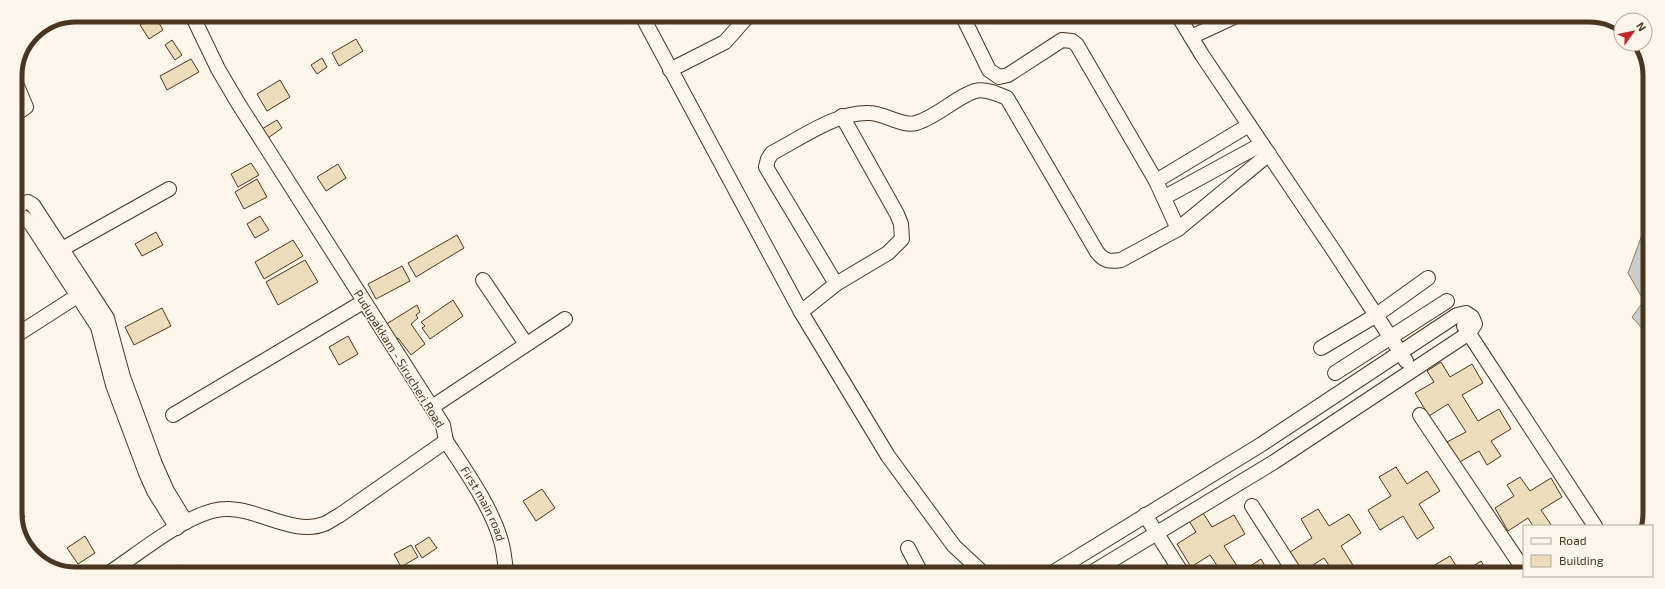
<svg xmlns="http://www.w3.org/2000/svg" width="1665" height="589" viewBox="0 0 1665 589" font-family="'Exo 2',sans-serif">
<style>
.water{fill:#c9cecd;stroke:#887966}
.building{fill:#ecdcbc;stroke:#4a3520}
.lines{fill:none;stroke-linecap:round;stroke-linejoin:round}
.minor-casing{stroke:#4a3520;stroke-width:16}
.minor{stroke:#fbf6e9;stroke-width:14}
.labels{text-anchor:middle;stroke-width:3;stroke-linejoin:round;paint-order:stroke}
.street-label{font-size:12px;fill:#4a3520;stroke:#fbf6e9}
.rim{fill:none;stroke:#4a3520;stroke-width:5}
</style>
<rect width="100%" height="100%" fill="#fbf6e9"/>
<polygon class="water" points="1649,230 1648,335 1632,317 1644,301 1628,273 1642,235"/>
<g class="building">
<polygon points="155,16 163,30 149,39 140,25"/>
<polygon points="356,39 363,51 339,66 332,53"/>
<polygon points="172,40 182,55 175,60 165,45"/>
<polygon points="322,58 327,67 317,74 311,65"/>
<polygon points="191,59 199,72 167,90 160,76"/>
<polygon points="280,80 290,97 267,111 257,94"/>
<polygon points="277,120 282,128 268,138 262,129"/>
<polygon points="251,163 259,175 238,187 231,174"/>
<polygon points="338,164 346,178 326,191 317,177"/>
<polygon points="257,179 267,197 244,209 235,192"/>
<polygon points="260,216 269,230 255,238 247,224"/>
<polygon points="156,232 163,245 142,256 135,244"/>
<polygon points="457,235 464,248 416,277 408,263"/>
<polygon points="293,240 303,256 264,279 255,262"/>
<polygon points="305,260 318,282 278,305 266,282"/>
<polygon points="402,266 410,281 376,299 368,284"/>
<polygon points="453,300 463,316 430,339 422,328 425,326 421,322"/>
<polygon points="417,305 420,312 416,315 418,318 411,324 425,344 411,355 398,338 395,340 385,325"/>
<polygon points="162,308 171,326 134,345 125,327"/>
<polygon points="348,336 358,354 339,365 329,347"/>
<polygon points="1441,362 1450,377 1472,364 1483,383 1462,395 1478,421 1499,409 1511,429 1491,441 1501,456 1487,465 1479,451 1456,464 1445,443 1466,432 1448,404 1429,416 1415,393 1434,382 1427,371"/>
<polygon points="1396,467 1407,484 1427,471 1440,491 1419,504 1434,528 1417,539 1403,516 1380,530 1368,510 1391,496 1379,477"/>
<polygon points="1520,477 1530,491 1551,478 1562,497 1541,510 1552,526 1533,526 1528,518 1508,531 1495,508 1514,496 1507,485"/>
<polygon points="542,489 555,508 536,521 523,501"/>
<polygon points="15,503 25,517 17,522 15,517"/>
<polygon points="1318,509 1329,526 1349,514 1361,533 1341,546 1356,570 1350,573 1334,573 1324,558 1302,572 1290,552 1312,538 1301,519"/>
<polygon points="1203,513 1212,527 1234,515 1245,534 1224,546 1241,572 1261,559 1269,573 1222,573 1210,555 1191,567 1177,544 1196,532 1189,521"/>
<polygon points="85,536 95,553 78,564 67,548"/>
<polygon points="429,537 437,548 422,558 415,546"/>
<polygon points="411,545 418,557 401,567 394,554"/>
<polygon points="1450,556 1461,574 1481,561 1489,574 1437,574 1433,566"/>
<polygon points="178,565 182,571 168,571"/>
</g>
<g class="lines">
<defs>
<g id="minor">
<polyline points="642,16 801,312 888,456 954,546 983,573"/>
<polyline points="963,17 989,70 999,77 1008,75 1062,40 1072,41 1077,45 1156,181 1178,229"/>
<polyline points="1179,17 1202,55 1334,251 1406,361"/>
<polyline points="1191,37 1234,17"/>
<polyline points="670,70 725,42 748,16"/>
<polyline points="15,81 26,107 15,114"/>
<polyline points="1156,181 1249,125"/>
<polyline points="1165,197 1262,144"/>
<polyline points="15,205 28,202 33,205 107,318 123,377 155,464 167,491 186,522"/>
<polyline points="15,220 23,217 31,224 98,327 113,385 146,473 154,491 177,528"/>
<polyline points="62,249 169,189"/>
<polyline points="483,280 526,344"/>
<path d="M836,284L766,167L768,159L772,153C801,138 836,112 869,113C884,113 903,127 916,123C937,117 956,97 975,91C985,88 998,94 1007,98L1097,252C1104,261 1109,262 1121,260L1178,229L1269,154"/>
<polyline points="801,312 836,284 888,253 902,239 901,224 897,214 842,116"/>
<polyline points="1464,326 1595,526"/>
<polyline points="15,336 85,291"/>
<polyline points="1321,348 1375,316 1428,278"/>
<polyline points="1335,373 1447,301"/>
<polyline points="432,407 565,319"/>
<polyline points="173,415 363,302"/>
<polyline points="1420,415 1524,570"/>
<path id="s1" d="M446,441C465,470 492,508 501,541C504,551 505,562 506,572"/>
<polyline points="1252,506 1295,573"/>
<polyline points="1145,515 1182,573"/>
<polyline points="908,548 921,573"/>
<path d="M112,571C141,552 192,509 226,509C257,508 294,536 324,524C329,522 334,518 340,515L446,441L443,425L238,103L218,69L192,15"/>
<polyline points="1052,573 1262,444 1457,315 1466,313 1472,317 1475,324 1469,333 1274,462 1091,573"/>
</g>
</defs>
<use href="#minor" class="minor-casing"/>
<use href="#minor" class="minor"/>
</g>
<g class="labels">
<g class="street-label">
<text transform="translate(399 359) rotate(58)" y="4">Pudupakkam - Sirucheri Road</text>
<text dy="4" stroke="none"><textPath href="#s1" startOffset="73">First main road</textPath></text>
</g>
</g>
<path d="M0 0H1665V589H0ZM76 22H1589A54 54 0 0 1 1643 76V513A54 54 0 0 1 1589 567H76A54 54 0 0 1 22 513V76A54 54 0 0 1 76 22Z" fill="#fbf6e9" fill-rule="evenodd"/>
<path class="rim" d="M76 22H1589A54 54 0 0 1 1643 76V513A54 54 0 0 1 1589 567H76A54 54 0 0 1 22 513V76A54 54 0 0 1 76 22Z"/>
<rect x="1523" y="525" width="130" height="52" fill="#fbf6e9" stroke="#b4a999"/>
<rect x="1531" y="538" width="20" height="6" fill="#fbf6e9" stroke="#b4a999"/>
<text x="1559" y="545" font-size="12" fill="#4a3520">Road</text>
<rect x="1531" y="555" width="20" height="12" fill="#ecdcbc" stroke="#b4a999"/>
<text x="1559" y="565" font-size="12" fill="#4a3520">Building</text>
<g transform="translate(1633 32) rotate(57)"><circle r="19" fill="#fbf6e9" stroke="#b4a999"/>
<path d="M0-3L7 15L0 10L-7 15Z" fill="#c62828"/>
<text y="-6" font-size="11" font-weight="bold" text-anchor="middle" fill="#4a3520">N</text>
</g>
</svg>
